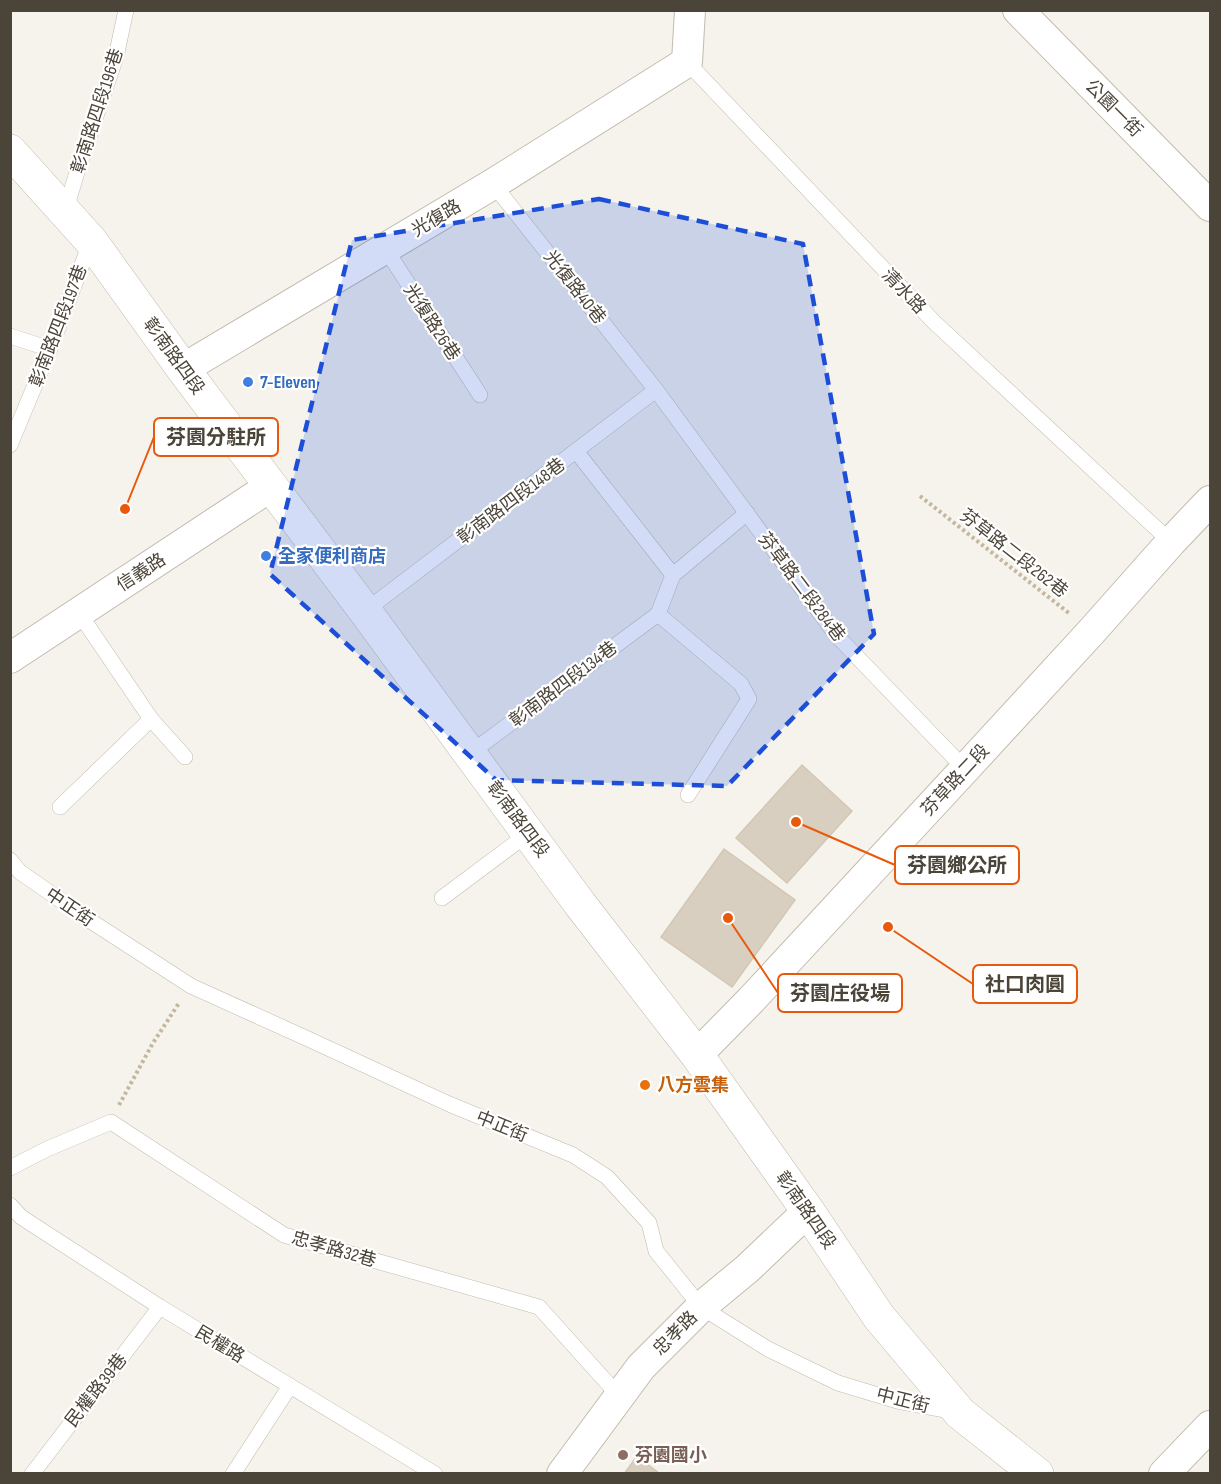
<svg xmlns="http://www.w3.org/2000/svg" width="1221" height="1484" viewBox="0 0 1221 1484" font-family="'Sofia Sans Condensed','Noto Sans TC',sans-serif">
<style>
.building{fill:#d8cfc1;stroke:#d3c7b4;stroke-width:1.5}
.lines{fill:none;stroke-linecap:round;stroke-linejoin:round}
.service-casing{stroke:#c2bbae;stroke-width:16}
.minor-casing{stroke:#c2bbae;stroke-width:32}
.tertiary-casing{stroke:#c2bbae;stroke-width:34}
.path{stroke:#c4b79f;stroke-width:4;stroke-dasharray:3 3;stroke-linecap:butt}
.service{stroke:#fff;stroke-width:15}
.minor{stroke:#fff;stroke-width:30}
.tertiary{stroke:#fff;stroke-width:33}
.marked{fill:#1d4ed8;fill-opacity:0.2;stroke:#1d4ed8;stroke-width:4.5;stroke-dasharray:12 8;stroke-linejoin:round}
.shop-dot{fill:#3f7fe0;stroke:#fff;stroke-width:2}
.food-dot{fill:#e8710a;stroke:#fff;stroke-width:2}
.education-dot{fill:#8d6e63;stroke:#fff;stroke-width:2}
.labels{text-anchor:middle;stroke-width:4.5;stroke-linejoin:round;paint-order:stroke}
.street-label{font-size:18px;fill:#4b4439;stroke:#fff}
.shop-label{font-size:18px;font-weight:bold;fill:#366cbe;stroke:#fff;text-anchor:start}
.food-label{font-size:18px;font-weight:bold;fill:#c56008;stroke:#fff;text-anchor:start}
.education-label{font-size:18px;font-weight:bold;fill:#785e54;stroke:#fff;text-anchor:start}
.leader{fill:none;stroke:#e8590c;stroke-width:2}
.callout-dot{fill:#e8590c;stroke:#fff;stroke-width:2}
.callout{fill:#fff;stroke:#e8590c;stroke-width:2}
.callout-label{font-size:20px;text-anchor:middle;font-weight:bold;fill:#4b4439}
</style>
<rect width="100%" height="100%" fill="#f6f3ec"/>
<g class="building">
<polygon points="802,765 852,811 787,883 736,838"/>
<polygon points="724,849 795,900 732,987 661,937"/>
<polygon points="637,1456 660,1474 624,1474"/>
</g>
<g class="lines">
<defs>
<g id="service">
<polyline points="687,62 934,322 1171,542"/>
<polyline points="493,184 656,390 837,636 965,769"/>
<polyline points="65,212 78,169 116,57 126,10"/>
<polyline points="385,248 480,395"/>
<polyline points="10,336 50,349"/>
<polyline points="10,445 50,349 91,241"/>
<polyline points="576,451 673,575"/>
<polyline points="365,611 656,390"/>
<polyline points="79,613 151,719 185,757"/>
<polyline points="658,614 741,684 749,699 688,795"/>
<polyline points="658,614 673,575 747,513"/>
<polyline points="469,754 658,614"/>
<polyline points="60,807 151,719"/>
<polyline points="10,860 20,872 86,918 191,986 306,1038 449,1104 573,1155 607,1177 649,1223 656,1251 701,1307 768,1349 838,1383 901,1402 955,1412"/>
<polyline points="442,898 529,833"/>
<polyline points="10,1168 47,1149 111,1122 284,1235 539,1307 619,1396"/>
<polyline points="10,1205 21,1217 160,1307 435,1474"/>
<polyline points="32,1474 160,1307"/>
<polyline points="233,1474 290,1386"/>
</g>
<g id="minor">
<polyline points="1018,10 1210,206"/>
<polyline points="183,369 493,184 687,62 690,10"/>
<polyline points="10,658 271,486"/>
<polyline points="697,1055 751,1000 965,769 1092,631 1171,542 1210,501"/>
<polyline points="562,1474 641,1367 701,1307 747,1269 808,1211"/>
<polyline points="1164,1474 1210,1426"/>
</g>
<polyline id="tertiary" points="10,151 91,241 183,369 365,611 580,904 697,1055 808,1211 879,1317 960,1413 1037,1474"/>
</defs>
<use href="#service" class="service-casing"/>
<use href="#minor" class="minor-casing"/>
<use href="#tertiary" class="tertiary-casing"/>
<g class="path">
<polyline points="920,496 1070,614"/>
<polyline points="119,1105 153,1043 179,1003"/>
</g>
<use href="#service" class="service"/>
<use href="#minor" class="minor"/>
<use href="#tertiary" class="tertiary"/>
</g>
<path class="marked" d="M599,199L803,244L874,634L727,786L496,780L270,574L352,240Z"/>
<g class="shop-dot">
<circle cx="248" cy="382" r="6"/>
<circle cx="266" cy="556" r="6"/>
</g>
<circle class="food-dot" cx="645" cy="1085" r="6"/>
<circle class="education-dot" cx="623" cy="1455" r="6"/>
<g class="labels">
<g class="street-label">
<text transform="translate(1114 108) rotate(45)" y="6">公園一街</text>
<text transform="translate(97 111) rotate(-72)" y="6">彰南路四段196巷</text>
<text transform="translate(436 218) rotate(-31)" y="6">光復路</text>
<text transform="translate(575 287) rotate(52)" y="6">光復路40巷</text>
<text transform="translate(904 291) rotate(46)" y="6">清水路</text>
<text transform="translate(432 322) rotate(57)" y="6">光復路26巷</text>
<text transform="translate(58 326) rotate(-69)" y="6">彰南路四段197巷</text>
<text transform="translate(174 356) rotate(54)" y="6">彰南路四段</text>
<text transform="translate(511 501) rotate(-37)" y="6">彰南路四段148巷</text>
<text transform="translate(1014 553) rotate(38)" y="6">芬草路二段262巷</text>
<text transform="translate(141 572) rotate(-33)" y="6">信義路</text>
<text transform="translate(802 587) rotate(53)" y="6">芬草路二段284巷</text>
<text transform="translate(563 684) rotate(-37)" y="6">彰南路四段134巷</text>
<text transform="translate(955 780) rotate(-47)" y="6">芬草路二段</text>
<text transform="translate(518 819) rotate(53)" y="6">彰南路四段</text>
<text transform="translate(70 907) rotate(34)" y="6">中正街</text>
<text transform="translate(502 1126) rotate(22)" y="6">中正街</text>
<text transform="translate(806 1210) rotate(55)" y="6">彰南路四段</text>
<text transform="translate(334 1249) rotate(16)" y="6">忠孝路32巷</text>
<text transform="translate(675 1333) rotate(-45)" y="6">忠孝路</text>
<text transform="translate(220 1344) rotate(31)" y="6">民權路</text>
<text transform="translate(96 1390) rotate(-52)" y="6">民權路39巷</text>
<text transform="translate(903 1400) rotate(14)" y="6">中正街</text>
</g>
<g class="shop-label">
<text x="260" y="388">7-Eleven</text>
<text x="278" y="562">全家便利商店</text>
</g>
<g class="food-label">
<text x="657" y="1091">八方雲集</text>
</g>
<g class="education-label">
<text x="635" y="1461">芬園國小</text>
</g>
</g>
<path class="leader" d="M125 509L154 437M796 822L895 865M888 927L973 984M728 918L778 993"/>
<g class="callout-dot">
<circle cx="125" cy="509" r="6"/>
<circle cx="796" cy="822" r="6"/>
<circle cx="888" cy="927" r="6"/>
<circle cx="728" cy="918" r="6"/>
</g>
<g class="callout">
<rect x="154" y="418" width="124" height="38" rx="6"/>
<rect x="895" y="846" width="124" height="38" rx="6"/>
<rect x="973" y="965" width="104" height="38" rx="6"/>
<rect x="778" y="974" width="124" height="38" rx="6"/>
</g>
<g class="callout-label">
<text x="216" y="444">芬園分駐所</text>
<text x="957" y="872">芬園鄉公所</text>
<text x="1025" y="991">社口肉圓</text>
<text x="840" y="1000">芬園庄役場</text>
</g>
<rect width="1221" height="1484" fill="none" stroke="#4b4439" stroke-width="24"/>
</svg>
